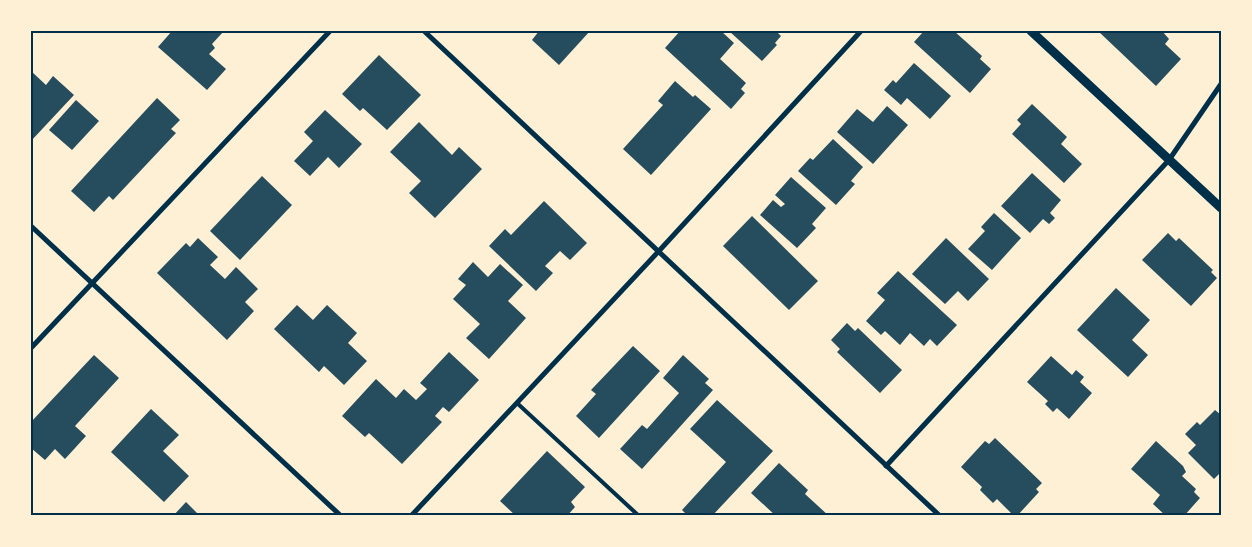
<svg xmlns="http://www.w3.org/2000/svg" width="1252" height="547" viewBox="0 0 1252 547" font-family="'Sofia Sans Condensed',sans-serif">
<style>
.building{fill:#264d5e}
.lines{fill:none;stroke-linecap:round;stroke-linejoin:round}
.service{stroke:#003049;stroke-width:4}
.minor{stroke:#003049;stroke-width:5}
.tertiary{stroke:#003049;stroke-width:9}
.neatline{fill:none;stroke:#003049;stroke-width:2}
</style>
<rect width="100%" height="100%" fill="#fdf0d5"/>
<g class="building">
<polygon points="172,31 224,31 212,44 215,48 209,54 226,69 207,90 158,47"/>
<polygon points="539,31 590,31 559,65 532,40"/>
<polygon points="680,31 721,31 734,43 720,59 746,83 741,89 745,93 731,109 665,48"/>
<polygon points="729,31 776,31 781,36 775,43 777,45 762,61"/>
<polygon points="924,31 947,31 949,33 954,31 982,56 980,59 991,69 970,93 914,42"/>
<polygon points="1098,31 1162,31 1169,39 1165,44 1181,59 1156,86"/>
<polygon points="379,55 421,95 387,130 363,108 360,111 342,94"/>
<polygon points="914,63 951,96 930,119 907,98 901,105 884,90 893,80 896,83"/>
<polygon points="31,71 46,85 53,76 74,95 31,141"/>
<polygon points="675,81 693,97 695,95 711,109 651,175 623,149 663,105 658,101"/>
<polygon points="157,98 180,120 171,129 176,133 113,200 109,196 94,212 71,191"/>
<polygon points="76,100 99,121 72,150 49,130"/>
<polygon points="1032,104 1067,137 1061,144 1082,164 1064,183 1012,134 1021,124 1017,120"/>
<polygon points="887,106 908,125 873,164 837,132 857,109 873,122"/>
<polygon points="325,110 362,144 339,168 328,157 310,176 294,161 313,141 304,132"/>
<polygon points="419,122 452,155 459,147 482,169 435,218 409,193 421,181 390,152"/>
<polygon points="833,139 863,167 851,181 855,184 836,205 798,171 810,158 813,160"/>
<polygon points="1032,173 1061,200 1050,213 1055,218 1049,224 1043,219 1030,233 1001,206"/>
<polygon points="262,176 292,205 240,260 210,231"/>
<polygon points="791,177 826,208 812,224 816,228 797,248 760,215 773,200 781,207 785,204 775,195"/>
<polygon points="544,201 587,243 570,260 560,251 545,266 553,273 536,291 489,246 505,229 511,235"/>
<polygon points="994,213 1021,238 992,270 968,249 985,231 981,227"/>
<polygon points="752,216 818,281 789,310 723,246"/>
<polygon points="1168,233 1176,241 1179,238 1213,270 1211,272 1217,278 1191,306 1142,260"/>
<polygon points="198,238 218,257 210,265 225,279 236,267 258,289 245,302 254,311 227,340 157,273 186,243 190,247"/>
<polygon points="946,238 989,279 968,301 958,291 945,304 912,274"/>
<polygon points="473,262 488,277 500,264 523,285 508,301 526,318 489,359 466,338 480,324 453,299 466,285 458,279"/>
<polygon points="898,271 957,325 937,346 930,339 924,346 910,333 900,345 885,331 881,335 866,321 885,300 877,293"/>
<polygon points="1116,288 1150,320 1132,340 1148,355 1128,377 1077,330"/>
<polygon points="297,305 313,320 327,305 357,333 348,343 367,361 344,385 324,366 319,372 274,329"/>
<polygon points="847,323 855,331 858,328 902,370 880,393 837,352 840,349 831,340"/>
<polygon points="633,346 660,371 599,438 576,416 596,394 591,390"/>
<polygon points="449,352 479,380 449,412 443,407 435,416 442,422 402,464 369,433 365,437 342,416 376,379 396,398 404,389 416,400 427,389 420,383"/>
<polygon points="94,355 119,378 75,426 86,436 65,459 55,449 45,460 31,448 31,422"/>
<polygon points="683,355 709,379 705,383 713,390 642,469 620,449 642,425 647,429 679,393 663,378"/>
<polygon points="1051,356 1072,375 1076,370 1084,377 1080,382 1092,393 1069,419 1057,408 1053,412 1045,404 1048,401 1027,382"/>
<polygon points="717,400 773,451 712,516 688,516 682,510 726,462 690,429"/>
<polygon points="151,409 179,435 163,451 189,476 164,502 111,452"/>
<polygon points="1215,410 1221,415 1221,472 1214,479 1188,453 1196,445 1185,434 1197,422 1200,425"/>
<polygon points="995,438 1042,483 1036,489 1039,492 1017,516 1014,516 997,499 993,503 980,490 982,487 961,467 985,441 989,444"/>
<polygon points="1156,441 1183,466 1186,472 1182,476 1196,489 1194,492 1200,498 1184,516 1166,516 1153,504 1160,495 1131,469"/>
<polygon points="547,451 585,487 571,502 575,507 567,516 556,516 554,513 552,516 516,516 500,501"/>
<polygon points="779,463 808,490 805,494 829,516 776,516 751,493"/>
<polygon points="186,502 200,516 173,516"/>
</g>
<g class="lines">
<polyline class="service" points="517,403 639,516"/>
<g class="minor">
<polyline points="424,31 940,516"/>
<polyline points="31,226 341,516"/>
<polyline points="31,348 330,31"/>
<polyline points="886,466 1169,160 1221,84"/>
<polyline points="411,516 658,252 861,31"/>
</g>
<polyline class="tertiary" points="1031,31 1221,208"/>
</g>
<rect width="1252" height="547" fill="none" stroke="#fdf0d5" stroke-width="65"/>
<rect x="32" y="32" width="1188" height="482" class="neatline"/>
</svg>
